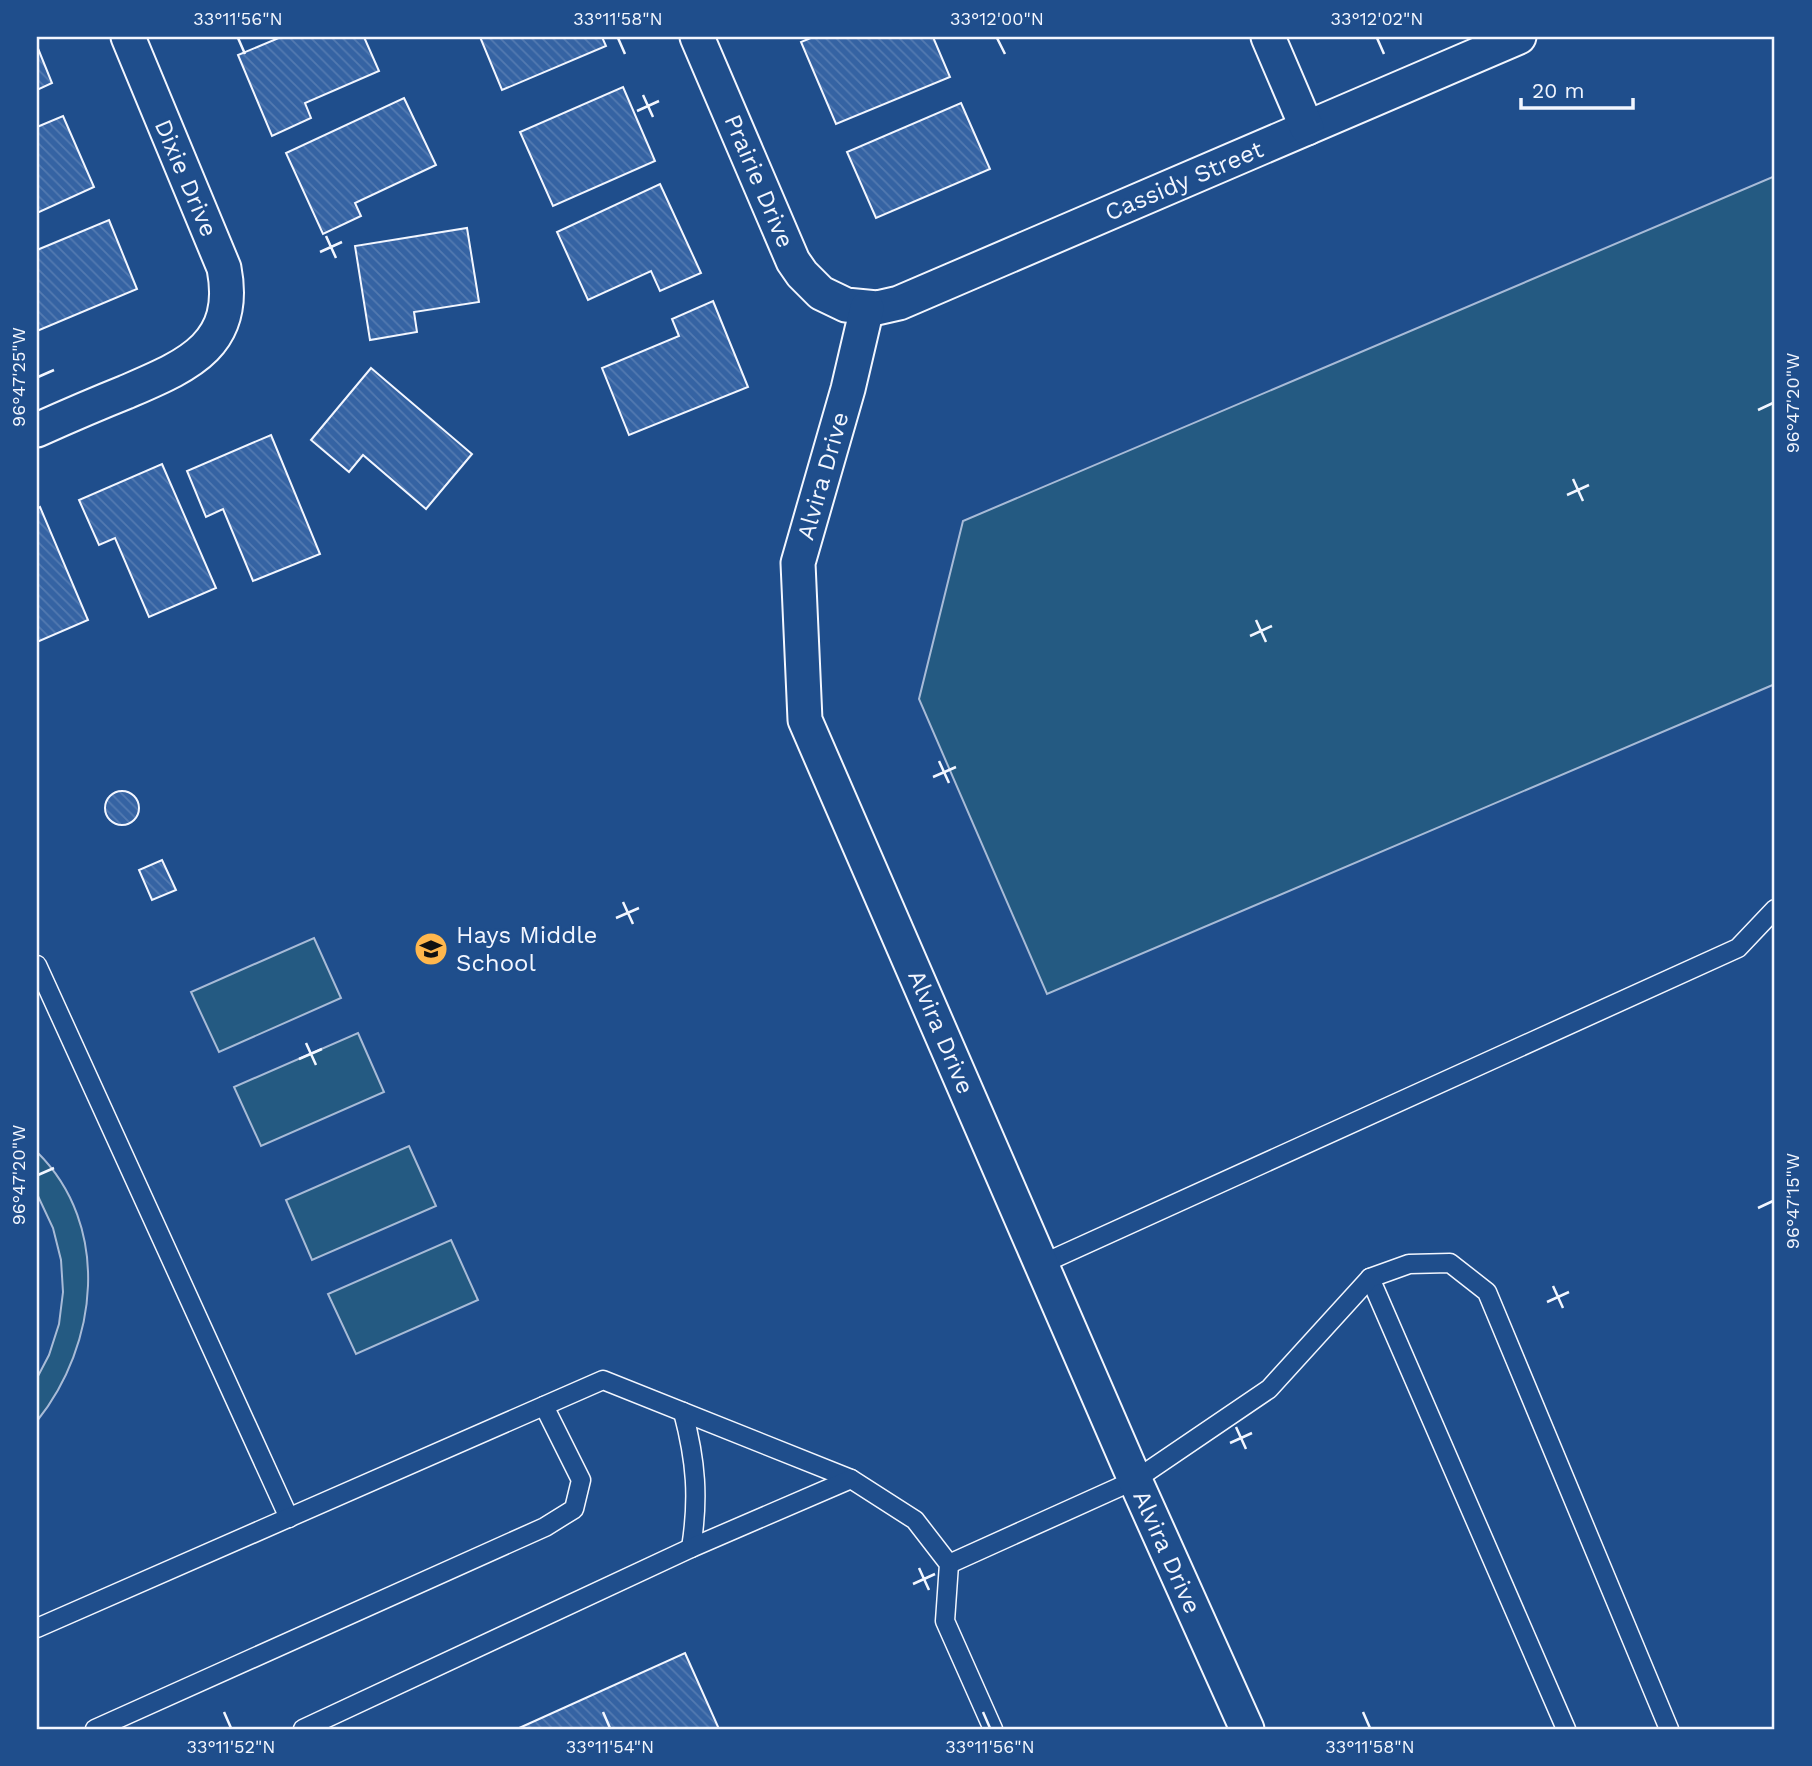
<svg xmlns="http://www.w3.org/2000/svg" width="1812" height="1766" viewBox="0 0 1812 1766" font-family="'Work Sans',sans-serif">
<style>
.green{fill:#245a82;stroke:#a8bbd7;stroke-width:2}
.building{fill:url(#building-back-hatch);stroke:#f2f6ff;stroke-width:2}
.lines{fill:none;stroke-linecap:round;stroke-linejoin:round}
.lane-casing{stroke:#f2f6ff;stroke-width:21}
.street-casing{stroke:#f2f6ff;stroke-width:37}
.lane{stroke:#1f4e8c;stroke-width:18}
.street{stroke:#1f4e8c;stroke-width:33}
.ticks{fill:none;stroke:#f2f6ff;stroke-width:2.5}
.labels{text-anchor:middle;stroke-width:5;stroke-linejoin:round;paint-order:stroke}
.street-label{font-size:24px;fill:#f2f6ff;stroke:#1f4e8c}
.poi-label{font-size:24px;fill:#f2f6ff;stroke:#1f4e8c;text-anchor:start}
.neatline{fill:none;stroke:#f2f6ff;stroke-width:2.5}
.ticks-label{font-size:18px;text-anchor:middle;fill:#f2f6ff}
</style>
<defs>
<pattern id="building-back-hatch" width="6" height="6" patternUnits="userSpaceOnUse" patternTransform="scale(1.75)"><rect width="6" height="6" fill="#3563a3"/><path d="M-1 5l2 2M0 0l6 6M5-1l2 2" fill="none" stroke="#537ab1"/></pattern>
</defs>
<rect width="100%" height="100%" fill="#1f4e8c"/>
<g class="green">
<polygon points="1775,176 1775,684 1047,994 919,699 963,521"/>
<polygon points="314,938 341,998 219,1052 191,992"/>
<polygon points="358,1033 384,1092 261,1146 234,1087"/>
<polygon points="409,1146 436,1206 312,1260 286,1200"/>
<path d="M37,1152C112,1226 98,1345 37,1421V1378L49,1355L59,1324L63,1292L61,1260L53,1228L37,1194Z"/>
<polygon points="451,1240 478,1300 356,1354 328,1294"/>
</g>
<g class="building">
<polygon points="281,37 364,37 379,71 305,103 311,118 272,136 238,55"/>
<polygon points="480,37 602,37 606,46 502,90"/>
<polygon points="813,37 933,37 950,77 836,124 801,42"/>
<polygon points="37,46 52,83 37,90"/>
<polygon points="623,87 655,161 553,206 520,132"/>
<polygon points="404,98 436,165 355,203 361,216 323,234 286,153"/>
<polygon points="961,103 990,169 876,218 847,152"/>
<polygon points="63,116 94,187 37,213 37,127"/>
<polygon points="660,184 701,273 660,291 651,271 588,300 557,232"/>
<polygon points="109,220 137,289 37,331 37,250"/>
<polygon points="467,228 479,302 414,312 417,332 370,340 355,246"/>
<polygon points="713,301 748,387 629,435 602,368 679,336 672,319"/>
<polygon points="371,368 472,454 426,509 363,455 349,472 311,440"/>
<polygon points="271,435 320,554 253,581 223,509 206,517 187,471"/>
<polygon points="162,464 216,588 149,617 115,538 99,545 79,500"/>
<polygon points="40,507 88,620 37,642 37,509"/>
<circle cx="122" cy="808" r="17"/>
<polygon points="162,860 176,890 152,900 139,870"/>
<polygon points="685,1653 719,1729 517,1729"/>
</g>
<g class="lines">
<defs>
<g id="lane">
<polyline points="37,965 289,1518"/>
<polyline points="1042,1264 1738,948 1775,909"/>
<polyline points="1370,1278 1566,1729"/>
<path d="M683,1412C696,1461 699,1498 691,1548"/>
<polyline points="949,1564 1135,1480 1269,1389 1370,1278 1409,1264 1450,1263 1487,1292 1669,1729"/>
<polyline points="37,1628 603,1380 851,1479 915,1520 949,1564 945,1621 993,1729"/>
<polyline points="95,1729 545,1527 574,1509 581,1480 544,1406"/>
<polyline points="303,1729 691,1548 851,1479"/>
</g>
<g id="street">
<polyline points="697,37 793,261 802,274 821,293 846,305 877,308 899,303 1519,37"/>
<polyline points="1268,37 1307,128"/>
<polyline points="867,308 848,389 798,563 805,720 1135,1480 1247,1729"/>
<path d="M37,430C66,417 96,404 126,392C186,366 239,346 224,268L128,37"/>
</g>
</defs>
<use href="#lane" class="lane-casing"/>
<use href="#street" class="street-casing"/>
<use href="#lane" class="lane"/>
<use href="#street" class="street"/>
</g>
<path class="ticks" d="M238,38L245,54M618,38L625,54M997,38L1005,54M1377,38L1384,54M643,95L653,117M637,111L659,101M326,236L336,258M320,252L342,242M38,377L54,370M1758,410L1773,403M1573,479L1583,501M1567,495L1589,485M1256,620L1266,642M1250,636L1272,626M939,761L949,783M933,777L956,767M623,902L633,924M616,918L639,908M306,1043L316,1065M299,1059L322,1049M38,1175L54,1168M1758,1208L1773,1201M1553,1286L1563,1308M1547,1302L1569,1292M1236,1427L1246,1449M1230,1443L1252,1433M919,1568L929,1590M913,1584L935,1574M224,1712L231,1728M603,1712L610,1728M983,1712L990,1728M1363,1712L1370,1728"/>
<defs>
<symbol id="school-disc" viewBox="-11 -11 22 22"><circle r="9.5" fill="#ffb74d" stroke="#1f4e8c"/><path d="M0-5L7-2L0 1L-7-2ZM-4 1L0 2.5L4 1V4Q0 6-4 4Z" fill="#111"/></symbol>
</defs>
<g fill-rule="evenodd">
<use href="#school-disc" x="412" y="930" width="38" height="38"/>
</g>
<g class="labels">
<g class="street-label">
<text transform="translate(186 178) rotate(67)" y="8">Dixie Drive</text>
<text transform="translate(759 181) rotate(67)" y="8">Prairie Drive</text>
<text transform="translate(1184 181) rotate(-23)" y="8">Cassidy Street</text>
<text transform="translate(823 476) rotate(-74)" y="8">Alvira Drive</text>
<text transform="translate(941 1032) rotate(67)" y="8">Alvira Drive</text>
<text transform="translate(1167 1552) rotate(66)" y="8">Alvira Drive</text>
</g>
<g class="poi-label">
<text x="456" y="943">Hays Middle<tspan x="456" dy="28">School</tspan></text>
</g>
</g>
<rect width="1812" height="1766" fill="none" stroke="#1f4e8c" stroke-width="77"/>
<path d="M1521 98v10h112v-10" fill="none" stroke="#f2f6ff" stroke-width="3.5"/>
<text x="1532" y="98" font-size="21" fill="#f2f6ff" stroke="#1f4e8c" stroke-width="5" paint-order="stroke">20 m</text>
<rect x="38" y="38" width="1735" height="1690" class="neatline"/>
<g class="ticks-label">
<text x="238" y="25">33°11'56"N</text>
<text x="618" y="25">33°11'58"N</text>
<text x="997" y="25">33°12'00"N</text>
<text x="1377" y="25">33°12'02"N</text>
<text transform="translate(19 377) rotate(-90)" y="6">96°47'25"W</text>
<text transform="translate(1793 403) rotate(-90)" y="6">96°47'20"W</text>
<text transform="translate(19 1175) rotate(-90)" y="6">96°47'20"W</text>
<text transform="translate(1793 1201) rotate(-90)" y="6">96°47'15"W</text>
<text x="231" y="1753">33°11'52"N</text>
<text x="610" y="1753">33°11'54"N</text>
<text x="990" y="1753">33°11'56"N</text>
<text x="1370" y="1753">33°11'58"N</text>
</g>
</svg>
